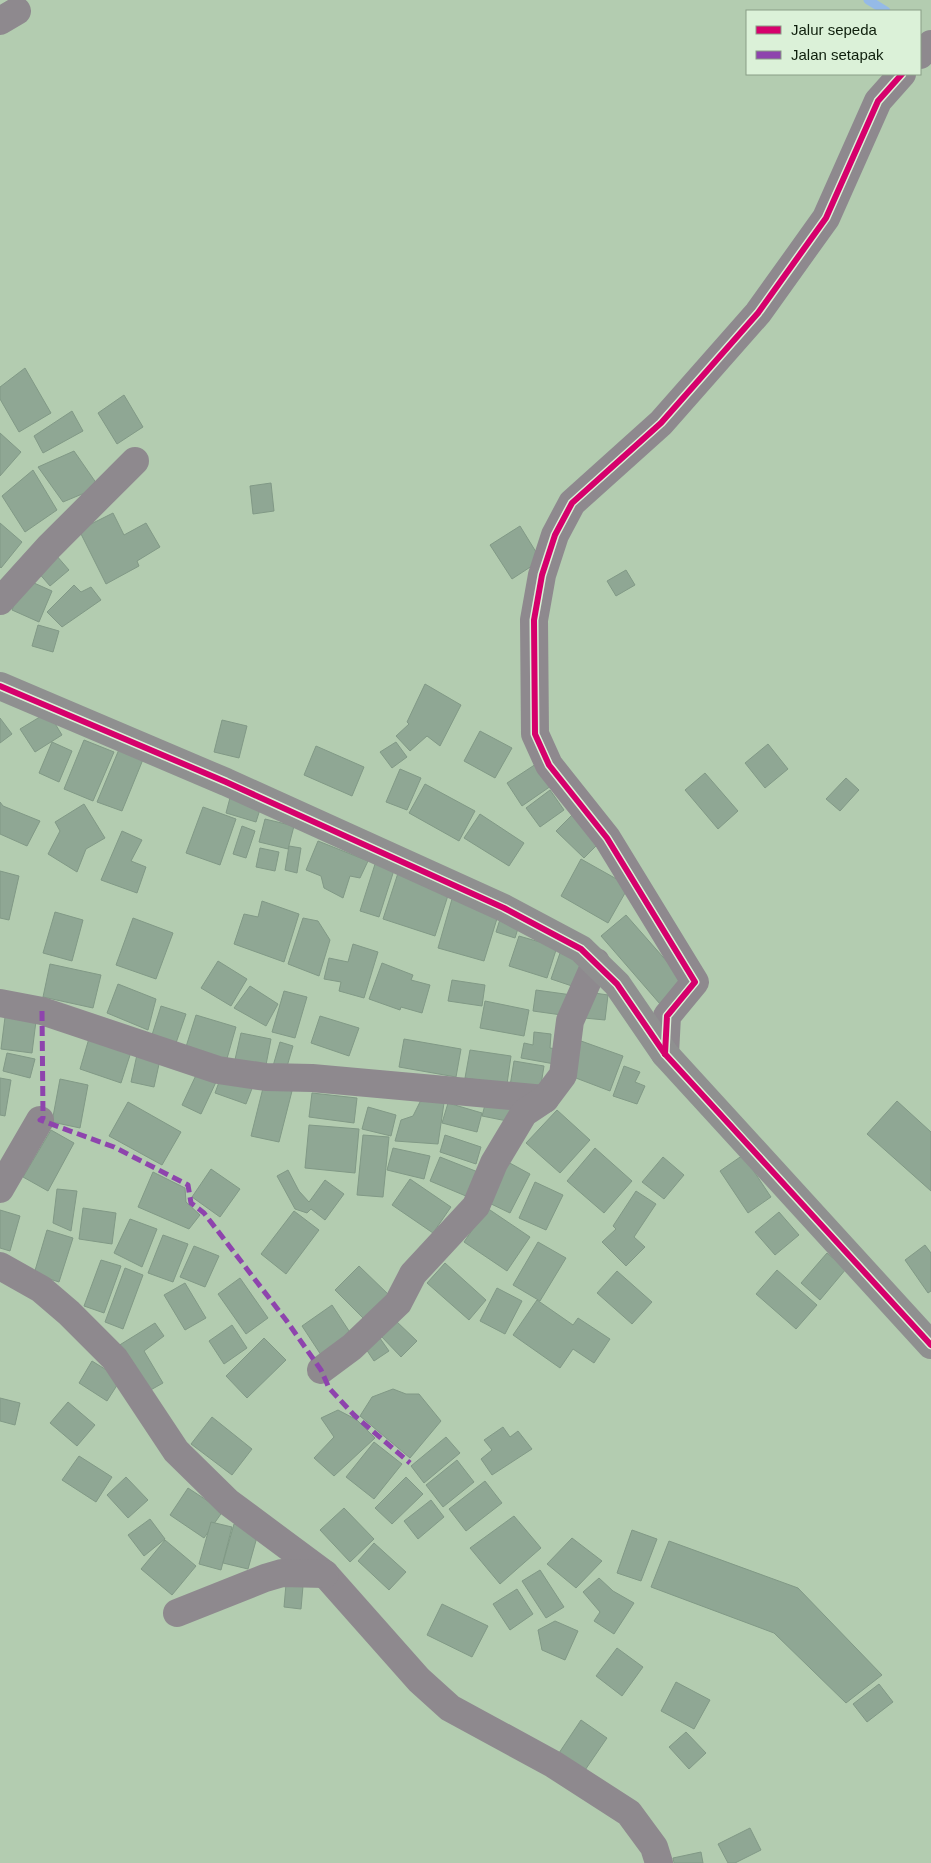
<svg xmlns="http://www.w3.org/2000/svg" width="931" height="1863" viewBox="0 0 931 1863" font-family="Arial,sans-serif">
<style>
.lines{fill:none;stroke-linecap:round;stroke-linejoin:round}
.stream{stroke:#95bae7;stroke-width:9}
.building{fill:#8fa794;stroke:#819986}
.street{stroke:#8e898e;stroke-width:28}
.secondary{stroke:#8f9090;stroke-width:28}
.quiet{stroke:#8e44ad;stroke-width:5;stroke-dasharray:10 5;stroke-linecap:butt}
.cycleway-casing{stroke:#dbf1d8;stroke-width:9}
.cycleway{stroke:#d6006c;stroke-width:6}
</style>
<rect width="100%" height="100%" fill="#b3ccb0"/>
<g class="lines">
<polyline class="stream" points="868,0 886,11"/>
</g>
<g class="building">
<polygon points="25,368 51,413 19,432 0,399 0,387"/>
<polygon points="124,395 143,427 117,444 98,413"/>
<polygon points="72,411 83,431 43,453 34,436"/>
<polygon points="0,433 21,452 0,476"/>
<polygon points="74,451 99,487 63,502 38,467"/>
<polygon points="33,470 57,510 25,532 2,496"/>
<polygon points="271,483 274,511 253,514 250,486"/>
<polygon points="113,513 124,535 146,523 160,547 137,561 139,566 106,584 79,530"/>
<polygon points="0,523 22,542 1,568 0,567"/>
<polygon points="520,526 541,560 512,579 490,545"/>
<polygon points="56,555 69,570 50,586 37,571"/>
<polygon points="626,570 635,585 616,596 607,581"/>
<polygon points="25,579 52,591 39,622 12,610"/>
<polygon points="74,585 81,592 91,587 101,600 62,627 47,612"/>
<polygon points="38,625 59,631 53,652 32,646"/>
<polygon points="425,684 461,705 440,746 427,736 410,751 396,736 409,724 407,722"/>
<polygon points="48,712 62,735 35,752 20,729"/>
<polygon points="0,718 12,734 0,743"/>
<polygon points="222,720 247,726 239,758 214,752"/>
<polygon points="480,731 512,748 495,778 464,761"/>
<polygon points="84,740 114,752 93,801 64,789"/>
<polygon points="52,742 72,751 59,782 39,773"/>
<polygon points="396,742 407,757 392,768 380,752"/>
<polygon points="768,744 788,769 765,788 745,763"/>
<polygon points="316,746 364,767 352,796 304,775"/>
<polygon points="120,747 144,757 122,811 97,802"/>
<polygon points="536,764 551,786 522,806 507,783"/>
<polygon points="400,769 421,778 407,810 386,802"/>
<polygon points="705,773 738,811 718,829 685,790"/>
<polygon points="846,778 859,790 840,811 826,799"/>
<polygon points="425,784 475,811 459,841 409,813"/>
<polygon points="550,790 564,810 540,827 526,808"/>
<polygon points="231,794 262,803 256,822 226,813"/>
<polygon points="0,802 3,806 40,821 27,846 0,834"/>
<polygon points="84,804 105,838 86,849 77,872 48,854 60,831 55,822"/>
<polygon points="203,807 236,819 220,865 186,853"/>
<polygon points="480,814 524,843 509,866 464,838"/>
<polygon points="572,815 600,842 584,858 556,831"/>
<polygon points="265,819 294,826 288,849 259,842"/>
<polygon points="242,826 255,831 246,858 233,854"/>
<polygon points="122,831 142,840 131,861 146,867 137,893 101,880"/>
<polygon points="318,841 368,861 360,878 350,876 343,898 324,888 321,876 306,870"/>
<polygon points="289,846 301,848 297,873 285,870"/>
<polygon points="260,848 279,852 275,871 256,867"/>
<polygon points="581,859 629,886 608,923 561,896"/>
<polygon points="376,861 395,867 379,917 360,911"/>
<polygon points="399,870 451,886 435,936 383,919"/>
<polygon points="0,871 19,876 9,920 0,918"/>
<polygon points="452,899 499,912 484,961 438,948"/>
<polygon points="262,901 299,914 284,962 234,944 244,914 258,917"/>
<polygon points="55,912 83,920 72,961 43,953"/>
<polygon points="502,913 521,919 515,938 496,932"/>
<polygon points="626,915 685,982 660,1004 601,936"/>
<polygon points="133,918 173,933 156,979 116,965"/>
<polygon points="303,918 318,921 330,940 319,976 288,964"/>
<polygon points="519,936 557,947 547,978 509,966"/>
<polygon points="353,944 378,952 364,998 339,991 341,982 324,979 329,958 348,962"/>
<polygon points="560,953 590,963 581,989 551,979"/>
<polygon points="218,961 247,979 231,1006 201,988"/>
<polygon points="382,963 413,975 411,980 430,985 422,1013 401,1007 400,1010 369,999"/>
<polygon points="50,964 101,975 93,1008 43,997"/>
<polygon points="452,980 485,985 482,1006 448,1001"/>
<polygon points="118,984 156,999 148,1030 107,1013"/>
<polygon points="250,986 278,1004 266,1026 234,1008"/>
<polygon points="536,990 572,995 569,1016 533,1011"/>
<polygon points="284,991 307,997 295,1038 272,1032"/>
<polygon points="588,992 608,995 605,1020 584,1018"/>
<polygon points="485,1001 529,1010 524,1036 480,1028"/>
<polygon points="161,1006 186,1014 176,1043 152,1035"/>
<polygon points="196,1015 236,1027 226,1062 185,1050"/>
<polygon points="320,1016 359,1028 349,1056 311,1043"/>
<polygon points="5,1017 36,1021 32,1053 1,1049"/>
<polygon points="534,1032 551,1034 550,1048 563,1050 560,1065 521,1058 524,1043 533,1045"/>
<polygon points="241,1033 271,1039 265,1070 234,1064"/>
<polygon points="90,1035 131,1052 121,1083 80,1069"/>
<polygon points="404,1039 461,1049 456,1077 399,1067"/>
<polygon points="581,1041 623,1056 610,1091 568,1075"/>
<polygon points="280,1042 293,1046 286,1070 273,1066"/>
<polygon points="138,1050 161,1055 154,1087 131,1082"/>
<polygon points="470,1050 511,1056 507,1084 465,1078"/>
<polygon points="7,1053 35,1059 30,1078 3,1071"/>
<polygon points="514,1061 544,1066 540,1091 510,1086"/>
<polygon points="624,1066 640,1072 635,1082 645,1086 637,1104 613,1096"/>
<polygon points="197,1073 216,1082 201,1114 182,1105"/>
<polygon points="222,1074 253,1086 246,1104 215,1093"/>
<polygon points="0,1078 11,1080 5,1116 0,1115"/>
<polygon points="60,1079 88,1085 80,1128 52,1122"/>
<polygon points="264,1084 292,1091 279,1142 251,1136"/>
<polygon points="312,1093 357,1098 354,1123 309,1117"/>
<polygon points="421,1100 444,1103 438,1144 395,1141 401,1120 413,1116"/>
<polygon points="486,1101 515,1106 512,1122 482,1116"/>
<polygon points="897,1101 931,1132 931,1191 867,1134"/>
<polygon points="128,1102 181,1132 162,1165 109,1136"/>
<polygon points="448,1103 482,1113 477,1132 442,1123"/>
<polygon points="368,1107 396,1115 391,1136 362,1129"/>
<polygon points="557,1110 590,1140 560,1173 526,1143"/>
<polygon points="309,1125 359,1129 355,1173 305,1168"/>
<polygon points="51,1130 74,1143 48,1191 23,1177"/>
<polygon points="363,1135 389,1137 383,1197 357,1195"/>
<polygon points="445,1135 481,1147 476,1164 440,1152"/>
<polygon points="393,1148 430,1156 424,1179 387,1170"/>
<polygon points="595,1148 632,1181 604,1213 567,1181"/>
<polygon points="743,1155 771,1197 748,1213 720,1171"/>
<polygon points="440,1157 483,1174 473,1199 430,1181"/>
<polygon points="663,1157 684,1175 664,1199 642,1182"/>
<polygon points="506,1161 530,1174 510,1213 485,1201"/>
<polygon points="211,1169 240,1189 220,1217 192,1197"/>
<polygon points="288,1170 299,1191 309,1202 325,1180 344,1194 325,1220 311,1209 307,1213 295,1209 277,1176"/>
<polygon points="153,1172 185,1188 186,1202 200,1215 189,1229 138,1207"/>
<polygon points="410,1179 451,1207 433,1233 392,1205"/>
<polygon points="535,1182 563,1195 546,1230 519,1218"/>
<polygon points="57,1189 77,1191 71,1231 53,1223"/>
<polygon points="636,1191 656,1204 634,1237 645,1247 626,1266 602,1242 616,1229 613,1226"/>
<polygon points="83,1208 116,1213 112,1244 79,1239"/>
<polygon points="487,1208 530,1237 507,1271 464,1242"/>
<polygon points="0,1210 20,1216 10,1251 0,1248"/>
<polygon points="294,1211 319,1230 286,1274 261,1254"/>
<polygon points="779,1212 799,1235 775,1255 755,1232"/>
<polygon points="130,1219 157,1229 142,1267 114,1253"/>
<polygon points="47,1230 73,1238 59,1282 34,1274"/>
<polygon points="163,1235 188,1244 173,1282 148,1273"/>
<polygon points="538,1242 566,1258 540,1301 513,1285"/>
<polygon points="925,1245 931,1253 931,1291 928,1293 905,1260"/>
<polygon points="194,1246 219,1256 205,1287 180,1277"/>
<polygon points="827,1253 846,1269 820,1300 801,1283"/>
<polygon points="101,1260 121,1266 104,1313 84,1306"/>
<polygon points="445,1263 486,1300 469,1320 427,1283"/>
<polygon points="359,1266 389,1295 364,1319 335,1290"/>
<polygon points="125,1268 143,1275 123,1329 105,1322"/>
<polygon points="777,1270 817,1305 796,1329 756,1294"/>
<polygon points="617,1271 652,1302 632,1324 597,1293"/>
<polygon points="240,1278 268,1318 246,1334 218,1294"/>
<polygon points="185,1283 206,1318 185,1330 164,1295"/>
<polygon points="497,1288 522,1301 505,1334 480,1321"/>
<polygon points="537,1300 573,1325 578,1318 610,1339 594,1363 573,1349 560,1368 513,1335"/>
<polygon points="332,1305 353,1337 323,1358 302,1326"/>
<polygon points="395,1320 417,1341 401,1357 380,1335"/>
<polygon points="155,1323 164,1336 144,1351 163,1383 147,1392 118,1346"/>
<polygon points="232,1325 247,1348 224,1364 209,1341"/>
<polygon points="377,1334 389,1351 374,1361 362,1343"/>
<polygon points="264,1338 286,1360 247,1398 226,1376"/>
<polygon points="92,1361 121,1379 107,1401 79,1383"/>
<polygon points="393,1389 406,1394 419,1394 441,1421 410,1458 360,1416 372,1397"/>
<polygon points="0,1398 20,1403 15,1425 0,1421"/>
<polygon points="68,1402 95,1425 77,1446 50,1423"/>
<polygon points="338,1410 357,1420 375,1438 334,1476 314,1458 334,1437 321,1418"/>
<polygon points="212,1417 252,1449 232,1475 191,1444"/>
<polygon points="503,1427 510,1437 518,1431 532,1449 492,1475 481,1459 492,1450 484,1440"/>
<polygon points="446,1437 460,1453 424,1483 411,1466"/>
<polygon points="374,1442 402,1464 374,1499 346,1477"/>
<polygon points="79,1456 112,1477 96,1502 62,1480"/>
<polygon points="457,1460 474,1482 443,1507 426,1485"/>
<polygon points="126,1477 148,1500 128,1518 107,1495"/>
<polygon points="406,1477 423,1494 392,1524 375,1508"/>
<polygon points="485,1481 502,1503 466,1531 449,1509"/>
<polygon points="188,1488 223,1511 204,1538 170,1515"/>
<polygon points="431,1500 444,1517 418,1539 404,1521"/>
<polygon points="344,1508 374,1539 350,1562 320,1530"/>
<polygon points="514,1516 541,1548 500,1584 470,1548"/>
<polygon points="150,1519 165,1539 144,1556 128,1535"/>
<polygon points="211,1522 232,1527 221,1570 199,1564"/>
<polygon points="234,1524 259,1530 248,1569 223,1563"/>
<polygon points="632,1530 657,1539 641,1581 617,1573"/>
<polygon points="572,1538 602,1561 576,1588 547,1564"/>
<polygon points="165,1540 196,1566 172,1595 141,1569"/>
<polygon points="669,1541 798,1588 882,1675 846,1703 774,1633 651,1587"/>
<polygon points="374,1543 406,1572 389,1590 358,1561"/>
<polygon points="540,1570 564,1607 546,1618 522,1581"/>
<polygon points="599,1578 613,1591 634,1603 614,1634 594,1621 600,1612 583,1592"/>
<polygon points="286,1584 303,1586 301,1609 284,1607"/>
<polygon points="517,1589 533,1614 510,1630 493,1604"/>
<polygon points="442,1604 488,1626 472,1657 427,1635"/>
<polygon points="555,1621 578,1631 565,1660 542,1650 538,1630"/>
<polygon points="617,1648 643,1667 622,1696 596,1676"/>
<polygon points="676,1682 710,1700 694,1729 661,1711"/>
<polygon points="879,1684 893,1702 867,1722 853,1704"/>
<polygon points="581,1720 607,1738 581,1776 555,1759"/>
<polygon points="686,1732 706,1753 689,1769 669,1747"/>
<polygon points="750,1828 761,1850 735,1863 728,1863 718,1844"/>
<polygon points="701,1852 703,1863 674,1863 673,1858"/>
</g>
<g class="lines">
<g class="street">
<polyline points="0,21 17,11"/>
<polyline points="920,55 931,44"/>
<polyline points="0,601 49,547 135,461"/>
<polyline points="0,1003 42,1011 218,1070 266,1077 312,1078 545,1099"/>
<polyline points="665,1054 667,1016 695,982 607,838 549,765 535,734 534,620 542,575 555,535 572,503 661,423 758,313 826,218 878,101 902,74"/>
<polyline points="0,1189 40,1120"/>
<polyline points="0,1266 41,1289 69,1313 115,1359 176,1451 228,1502 325,1574 419,1680 450,1708 553,1764 629,1813 654,1847 659,1863"/>
<polyline points="321,1370 352,1347 398,1303 413,1274 476,1206 494,1163 524,1113 545,1099 563,1075 570,1021 596,962"/>
<polyline points="177,1613 265,1578 282,1573 325,1574"/>
</g>
<polyline class="secondary" points="0,686 226,782 504,908 581,949 617,984 665,1054 931,1345"/>
<polyline class="quiet" points="42,1011 43,1118 40,1120 114,1147 188,1185 191,1203 204,1213 286,1320 321,1370 329,1388 354,1415 410,1463"/>
<defs>
<g id="cycleway">
<polyline points="0,686 226,782 504,908 581,949 617,984 665,1054 931,1345"/>
<polyline points="665,1054 667,1016 695,982 607,838 549,765 535,734 534,620 542,575 555,535 572,503 661,423 758,313 826,218 878,101 902,74"/>
</g>
</defs>
<use href="#cycleway" class="cycleway-casing"/>
<use href="#cycleway" class="cycleway"/>
</g>
<rect x="746" y="10" width="175" height="65" fill="#dbf1d8" stroke="#899d86"/>
<rect x="756" y="26" width="25" height="8" fill="#d6006c" stroke="#899d86"/>
<text x="791" y="35" font-size="15" fill="#0e1f0c">Jalur sepeda</text>
<rect x="756" y="51" width="25" height="8" fill="#8e44ad" stroke="#899d86"/>
<text x="791" y="60" font-size="15" fill="#0e1f0c">Jalan setapak</text>
</svg>
